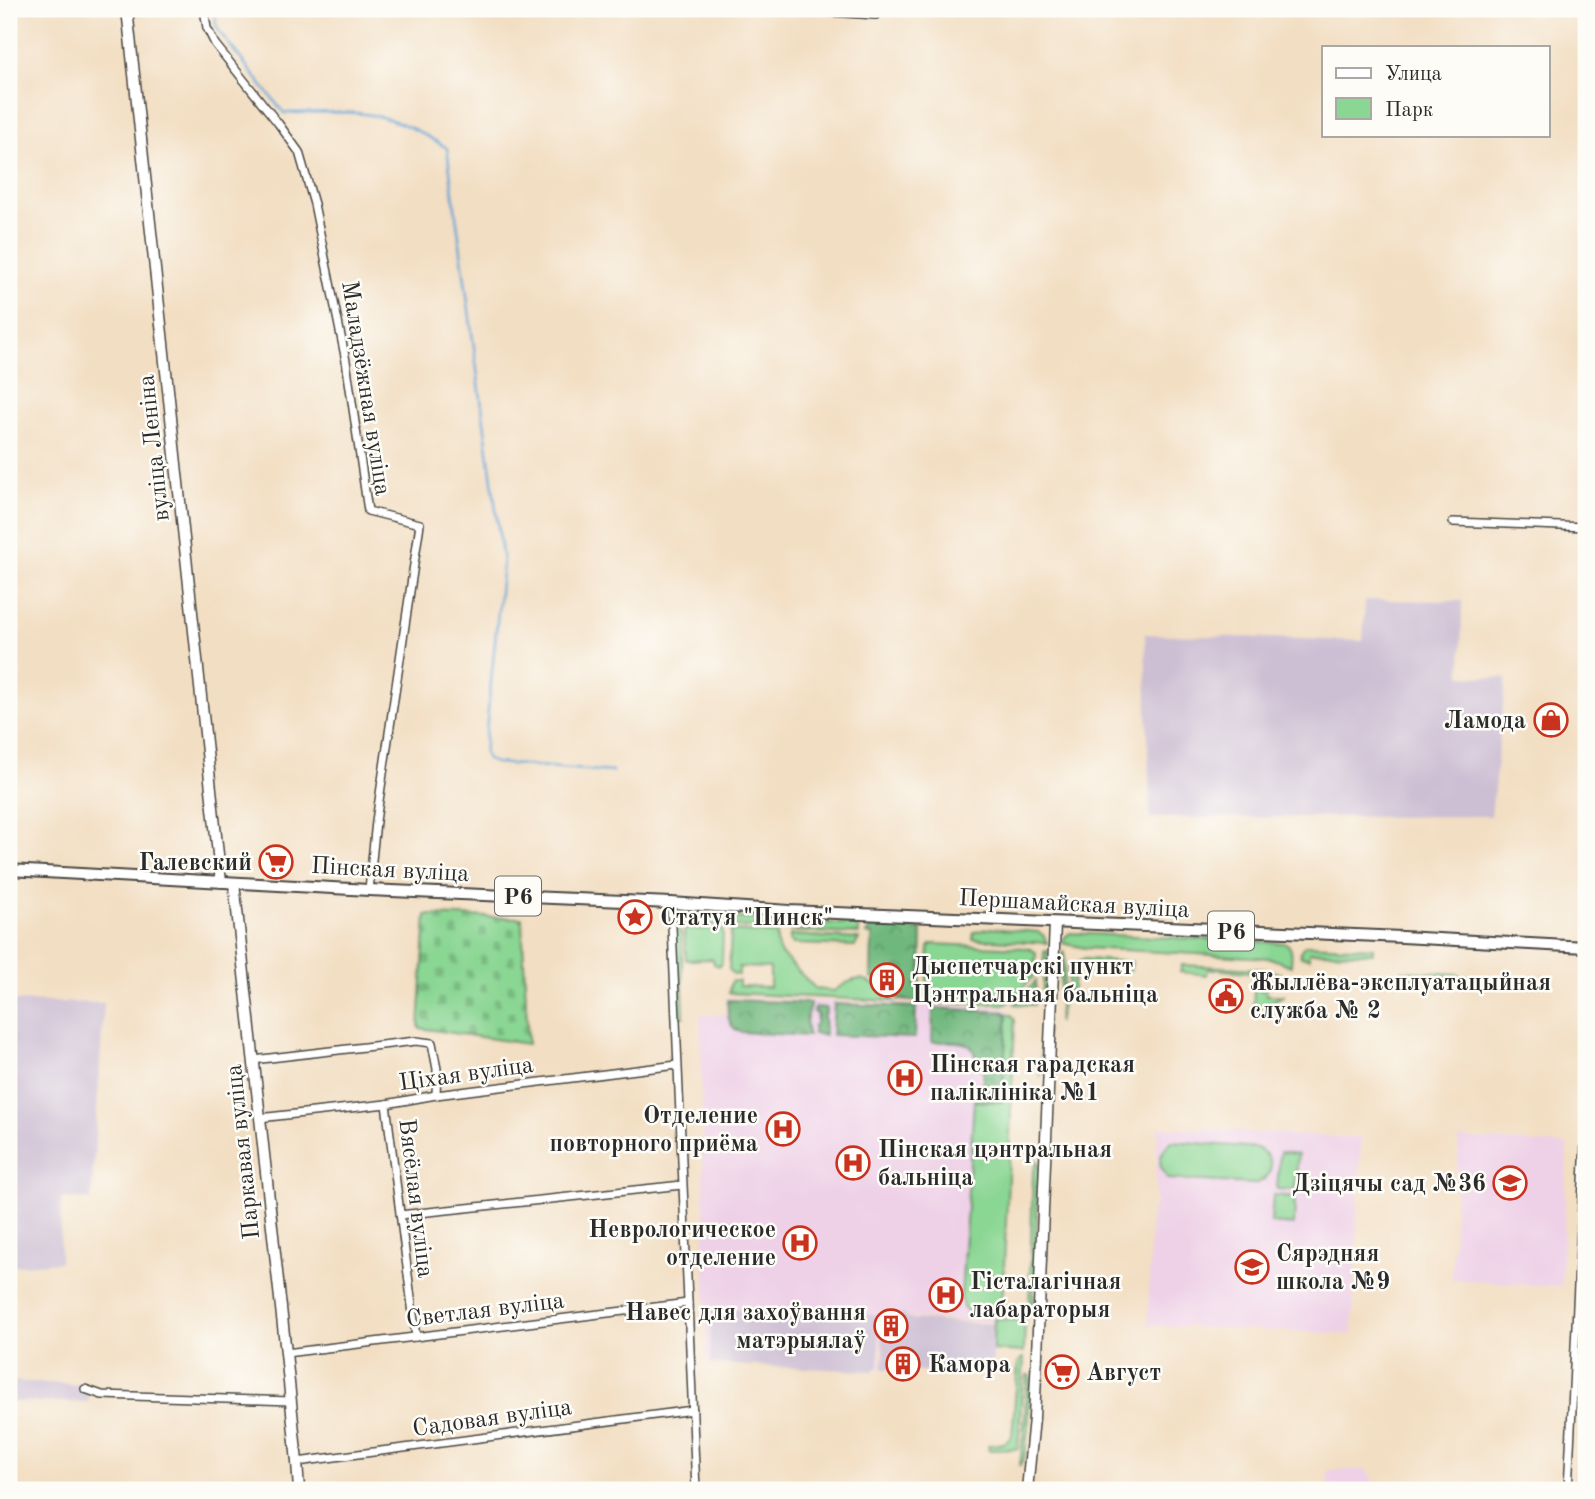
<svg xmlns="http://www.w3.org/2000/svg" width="1595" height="1499" viewBox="0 0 1595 1499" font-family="'Old Standard TT',serif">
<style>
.built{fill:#eed0e7}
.industrial{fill:#ccbed3}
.green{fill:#8ad693;stroke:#5a805f;stroke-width:2}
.forest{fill:url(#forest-crowns);stroke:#4d7154;stroke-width:2}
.cemetery{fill:url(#cemetery-stones);stroke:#5a805f;stroke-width:2}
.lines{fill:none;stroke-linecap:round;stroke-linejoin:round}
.stream{stroke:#62a2d4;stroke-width:2.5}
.street-casing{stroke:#494642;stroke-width:10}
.secondary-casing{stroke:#494642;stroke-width:13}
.primary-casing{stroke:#494642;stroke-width:14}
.street{stroke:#fff;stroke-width:7}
.secondary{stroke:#fff;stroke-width:10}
.primary{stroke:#fff;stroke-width:10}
.labels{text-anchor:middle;stroke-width:5;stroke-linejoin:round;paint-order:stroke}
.shield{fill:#fdfcf7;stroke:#6a6a68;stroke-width:2}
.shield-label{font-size:23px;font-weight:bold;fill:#2b2b2b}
.street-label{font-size:24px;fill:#2b2b2b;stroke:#fdfcf7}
.poi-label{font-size:24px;font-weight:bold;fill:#2b2b2b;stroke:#fdfcf7;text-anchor:start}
</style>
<defs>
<pattern id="forest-crowns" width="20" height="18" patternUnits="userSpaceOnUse" patternTransform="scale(1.75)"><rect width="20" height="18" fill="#6fb77d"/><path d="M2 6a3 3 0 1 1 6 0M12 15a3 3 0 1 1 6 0" fill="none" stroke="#5b9567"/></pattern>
<pattern id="cemetery-stones" width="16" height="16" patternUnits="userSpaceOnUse" patternTransform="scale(1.75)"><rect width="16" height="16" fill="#8ad693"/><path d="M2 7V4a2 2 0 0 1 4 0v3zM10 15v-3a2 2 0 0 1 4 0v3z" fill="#77b87f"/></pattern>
</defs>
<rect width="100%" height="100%" fill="#fdfcf7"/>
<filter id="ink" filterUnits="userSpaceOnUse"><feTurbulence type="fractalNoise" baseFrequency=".0143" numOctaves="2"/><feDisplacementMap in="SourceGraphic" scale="14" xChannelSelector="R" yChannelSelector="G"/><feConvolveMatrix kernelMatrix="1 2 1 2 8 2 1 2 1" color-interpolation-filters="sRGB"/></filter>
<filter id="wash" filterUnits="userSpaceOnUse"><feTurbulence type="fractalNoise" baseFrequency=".00686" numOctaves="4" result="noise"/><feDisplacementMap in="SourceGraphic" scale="28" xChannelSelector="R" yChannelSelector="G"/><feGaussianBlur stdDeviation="1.57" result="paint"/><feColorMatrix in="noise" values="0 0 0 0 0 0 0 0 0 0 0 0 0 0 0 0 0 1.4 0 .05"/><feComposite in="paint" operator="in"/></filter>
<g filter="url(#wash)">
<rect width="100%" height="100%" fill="#f2dec2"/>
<g class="built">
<polygon points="727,998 1004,1008 1010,1012 995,1315 992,1322 906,1317 902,1314 880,1311 881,1369 707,1361 700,1015 725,1014"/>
<polygon points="1158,1127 1361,1138 1352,1334 1148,1325 1151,1208 1155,1208"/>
<polygon points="1459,1138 1567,1145 1561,1287 1451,1279"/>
<polygon points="1328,1470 1367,1470 1377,1490 1327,1490"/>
</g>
<g class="industrial">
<polygon points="1365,600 1462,601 1461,676 1506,678 1491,816 1150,818 1145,634 1363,641"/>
<polygon points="9,1001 104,1003 91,1200 61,1198 60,1262 9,1266"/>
<polygon points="710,1308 878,1315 879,1366 872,1371 711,1364"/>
<polygon points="880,1312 902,1314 908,1319 994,1324 992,1374 882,1369 884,1355 881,1337"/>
<polygon points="9,1381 88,1385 89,1402 9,1402"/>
</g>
<g class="green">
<polygon points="678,915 719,917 722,921 723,925 673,925"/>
<polygon points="736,918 774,919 779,924 781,930 731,926 734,919"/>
<polygon points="798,922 854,924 858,928 859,934 790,931 793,925"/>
<polygon points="991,928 1038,932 1043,935 1047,943 973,939 974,932"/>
<polygon points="674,929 678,930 681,933 684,1017 680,1017 678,1013"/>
<polygon points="684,929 723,930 722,962 719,966 714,964 713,959 686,960"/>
<path d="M731,931L777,934V945L780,953L816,989L834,991C863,969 869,981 894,1001L729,993L730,985L732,981H739V986L770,987V968L739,967V975L733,974L729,969Z"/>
<path d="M1070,933L1286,943C1294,949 1291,957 1291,966L1270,958L1085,948L1062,943L1065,937Z"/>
<polygon points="790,935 859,939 855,946 793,944 790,941"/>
<polygon points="932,944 1028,948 1036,952 1035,975 1007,1004 930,1003 926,999 929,947"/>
<path d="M1306,945L1373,948V953L1309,952V958L1301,957C1299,952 1301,948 1306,945Z"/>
<polygon points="1046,951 1048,951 1045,1068 1040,1075 1044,952"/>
<polygon points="1064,952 1065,953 1063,1000 1058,1023 1062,953"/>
<polygon points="1084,959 1132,962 1130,971 1122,973 1122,967 1075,966 1072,996 1070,996 1068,995 1069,967"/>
<polygon points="1182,965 1262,969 1282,974 1208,969 1207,975 1180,972"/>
<polygon points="1402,971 1456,974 1462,977 1464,980 1402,977"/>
<polygon points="1036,981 1034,1005 1015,1004"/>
<polygon points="1254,989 1266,990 1267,995 1285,995 1253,1011"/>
<polygon points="1004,1012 1013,1016 1015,1021 1002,1312 967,1311 963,1308 961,1295 974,1101 1002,1102 1007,1017"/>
<path d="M1172,1141L1257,1148C1276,1158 1275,1177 1254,1184L1169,1179C1156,1167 1158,1152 1172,1141Z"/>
<polygon points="1280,1152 1298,1154 1295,1190 1277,1189"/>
<polygon points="1037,1160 1039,1165 1033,1307 1029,1311 1033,1173"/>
<polygon points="1273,1195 1295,1197 1294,1225 1271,1223"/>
<polygon points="994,1319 1025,1320 1024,1352 993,1350"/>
<path d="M1022,1358H1024L1018,1448L1016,1449L989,1450L988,1445C999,1444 1006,1445 1012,1436L1018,1363Z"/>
<polygon points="1027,1375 1031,1376 1028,1430 1024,1460 1020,1466 1025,1415"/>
<polygon points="1581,1416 1586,1416 1586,1490 1576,1490"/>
</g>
<g class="forest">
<polygon points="876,927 920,929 922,935 920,1002 899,1000 871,977 872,935 866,934 870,928"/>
<path d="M728,1000L810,1003C810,1009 808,1012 807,1017C805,1021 808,1031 808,1036L740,1032C727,1026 727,1013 728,1000Z"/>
<polygon points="834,1004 916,1007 915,1038 832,1035"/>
<polygon points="815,1007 826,1008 826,1013 824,1014 825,1035 813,1034 813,1026 816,1024 817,1013 814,1012"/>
<path d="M933,1008L1004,1012L1007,1017L1002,1102L974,1101L975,1091H983V1068L976,1067C977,1035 956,1043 932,1042Z"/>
</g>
<polygon class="cemetery" points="426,915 522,918 528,1044 419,1028"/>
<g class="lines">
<path class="stream" d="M215,9L216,25L221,34L284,113C318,113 356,109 388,119C410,125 428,137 447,148L503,562L485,741C485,753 482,759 495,763L613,772"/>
</g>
</g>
<g filter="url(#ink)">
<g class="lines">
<defs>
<g id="street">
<polyline points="204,9 207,28 215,44 278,123 299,152 314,204 346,361 368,511 420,524 376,821 369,890"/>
<polyline points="781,9 876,15"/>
<polyline points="1453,522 1586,527"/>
<polyline points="671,903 696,1490"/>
<polyline points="253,1060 416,1041 432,1043 437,1069 436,1095"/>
<polyline points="386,1104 416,1337"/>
<polyline points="259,1118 386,1104 436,1095 677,1065"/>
<polyline points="400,1215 682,1185"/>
<polyline points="286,1353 688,1303"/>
<polyline points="85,1389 102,1395 291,1401"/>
<polyline points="297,1462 693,1410"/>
<polyline points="1568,1490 1586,1121"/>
</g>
<g id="secondary">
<polyline points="127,9 221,882"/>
<polyline points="234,883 286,1353 297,1462 299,1490"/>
<polyline points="1027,1490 1034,1418 1037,1355 1055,923"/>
</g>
<polyline id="primary" points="9,870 369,890 671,903 789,911 1402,937 1586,947"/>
</defs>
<use href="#street" class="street-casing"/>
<use href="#secondary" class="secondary-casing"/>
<use href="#primary" class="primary-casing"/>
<use href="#street" class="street"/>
<use href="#secondary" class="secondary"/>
<use href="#primary" class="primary"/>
</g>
</g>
<defs>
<symbol id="shop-ring" viewBox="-11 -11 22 22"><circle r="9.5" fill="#fdfcf7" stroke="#c8321e" stroke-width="1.5"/><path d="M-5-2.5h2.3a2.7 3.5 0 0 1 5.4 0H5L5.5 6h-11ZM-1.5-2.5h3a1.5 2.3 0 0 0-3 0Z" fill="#c8321e"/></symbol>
<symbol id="supermarket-ring" viewBox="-11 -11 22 22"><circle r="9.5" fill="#fdfcf7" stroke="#c8321e" stroke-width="1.5"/><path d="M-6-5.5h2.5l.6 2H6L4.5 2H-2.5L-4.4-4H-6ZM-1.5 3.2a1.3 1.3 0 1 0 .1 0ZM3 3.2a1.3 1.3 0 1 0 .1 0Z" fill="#c8321e"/></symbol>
<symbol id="sight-ring" viewBox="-11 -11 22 22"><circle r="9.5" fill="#fdfcf7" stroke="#c8321e" stroke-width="1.5"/><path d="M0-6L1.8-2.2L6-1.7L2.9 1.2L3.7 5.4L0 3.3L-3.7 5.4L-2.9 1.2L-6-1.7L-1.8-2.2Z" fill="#c8321e"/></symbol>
<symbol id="building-ring" viewBox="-11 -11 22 22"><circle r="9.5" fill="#fdfcf7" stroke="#c8321e" stroke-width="1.5"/><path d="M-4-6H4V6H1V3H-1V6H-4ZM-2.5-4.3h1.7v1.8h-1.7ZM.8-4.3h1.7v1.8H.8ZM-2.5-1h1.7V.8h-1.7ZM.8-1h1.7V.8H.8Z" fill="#c8321e"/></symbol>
<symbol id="civic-ring" viewBox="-11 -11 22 22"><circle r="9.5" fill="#fdfcf7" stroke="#c8321e" stroke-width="1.5"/><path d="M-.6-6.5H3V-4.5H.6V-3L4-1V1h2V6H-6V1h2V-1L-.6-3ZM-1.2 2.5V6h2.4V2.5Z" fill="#c8321e"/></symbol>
<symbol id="hospital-ring" viewBox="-11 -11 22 22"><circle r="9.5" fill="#fdfcf7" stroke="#c8321e" stroke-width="1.5"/><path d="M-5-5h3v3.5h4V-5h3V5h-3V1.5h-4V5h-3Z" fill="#c8321e"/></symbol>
<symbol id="school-ring" viewBox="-11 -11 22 22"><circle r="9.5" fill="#fdfcf7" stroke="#c8321e" stroke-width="1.5"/><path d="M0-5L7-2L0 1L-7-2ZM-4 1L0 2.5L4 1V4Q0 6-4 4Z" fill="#c8321e"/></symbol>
</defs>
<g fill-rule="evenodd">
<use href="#shop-ring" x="1532" y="701" width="38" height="38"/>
<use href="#supermarket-ring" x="257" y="843" width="38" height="38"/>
<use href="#sight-ring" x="616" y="898" width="38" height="38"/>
<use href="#building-ring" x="868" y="961" width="38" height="38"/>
<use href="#civic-ring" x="1207" y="977" width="38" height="38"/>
<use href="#hospital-ring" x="886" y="1059" width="38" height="38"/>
<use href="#hospital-ring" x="764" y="1110" width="38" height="38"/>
<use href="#hospital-ring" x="834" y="1144" width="38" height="38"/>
<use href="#school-ring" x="1491" y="1164" width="38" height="38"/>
<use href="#hospital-ring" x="781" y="1224" width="38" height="38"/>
<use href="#school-ring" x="1233" y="1248" width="38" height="38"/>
<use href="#hospital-ring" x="927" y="1276" width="38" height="38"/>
<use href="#building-ring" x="872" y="1307" width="38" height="38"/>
<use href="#building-ring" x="884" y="1345" width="38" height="38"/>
<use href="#supermarket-ring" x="1043" y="1353" width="38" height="38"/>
</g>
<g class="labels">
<g class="shield">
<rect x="495" y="876.5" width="46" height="39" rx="5"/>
<rect x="1208" y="911.5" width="46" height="39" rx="5"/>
</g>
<g class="shield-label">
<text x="518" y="904">Р6</text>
<text x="1231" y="939">Р6</text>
</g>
<g class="street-label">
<text transform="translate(367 388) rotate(81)" y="8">Маладзёжная вуліца</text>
<text transform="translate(153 448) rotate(-96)" y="8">вуліца Леніна</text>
<text transform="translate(390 869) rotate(3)" y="8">Пінская вуліца</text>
<text transform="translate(1074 903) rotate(3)" y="8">Першамайская вуліца</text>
<text transform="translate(466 1073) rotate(-8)" y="8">Ціхая вуліца</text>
<text transform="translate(242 1152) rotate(-96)" y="8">Паркавая вуліца</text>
<text transform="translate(417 1198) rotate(83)" y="8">Вясёлая вуліца</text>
<text transform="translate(485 1309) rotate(-7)" y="8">Светлая вуліца</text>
<text transform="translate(492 1417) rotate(-8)" y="8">Садовая вуліца</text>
</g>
<g class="poi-label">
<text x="1526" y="728" text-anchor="end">Ламода</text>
<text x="252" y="870" text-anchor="end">Галевский</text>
<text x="660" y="925">Статуя "Пинск"</text>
<text x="912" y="974">Дыспетчарскі пункт<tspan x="912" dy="28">Цэнтральная бальніца</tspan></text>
<text x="1250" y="990">Жыллёва-эксплуатацыйная<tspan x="1250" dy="28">служба № 2</tspan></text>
<text x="930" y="1072">Пінская гарадская<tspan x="930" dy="28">паліклініка №1</tspan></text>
<text x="758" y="1123" text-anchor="end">Отделение<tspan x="758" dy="28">повторного приёма</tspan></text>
<text x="878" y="1157">Пінская цэнтральная<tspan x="878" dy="28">бальніца</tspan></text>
<text x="1486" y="1191" text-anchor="end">Дзіцячы сад №36</text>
<text x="776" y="1237" text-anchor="end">Неврологическое<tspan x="776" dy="28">отделение</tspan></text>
<text x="1276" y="1261">Сярэдняя<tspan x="1276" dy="28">школа №9</tspan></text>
<text x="970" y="1289">Гісталагічная<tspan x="970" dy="28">лабараторыя</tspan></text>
<text x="866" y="1320" text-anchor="end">Навес для захоўвання<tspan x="866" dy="28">матэрыялаў</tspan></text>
<text x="928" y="1372">Камора</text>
<text x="1086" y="1380">Август</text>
</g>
</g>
<rect width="1595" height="1499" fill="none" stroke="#fdfcf7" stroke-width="35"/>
<rect x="1322" y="46" width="228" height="91" fill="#fdfcf7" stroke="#a9a8a5" stroke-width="2"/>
<rect x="1336" y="68" width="35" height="10" fill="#ffffff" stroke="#a9a8a5" stroke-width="2"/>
<text x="1385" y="80" font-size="21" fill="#2b2b2b">Улица</text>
<rect x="1336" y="98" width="35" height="21" fill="#8ad693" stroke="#a9a8a5" stroke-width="2"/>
<text x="1385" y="116" font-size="21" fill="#2b2b2b">Парк</text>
</svg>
